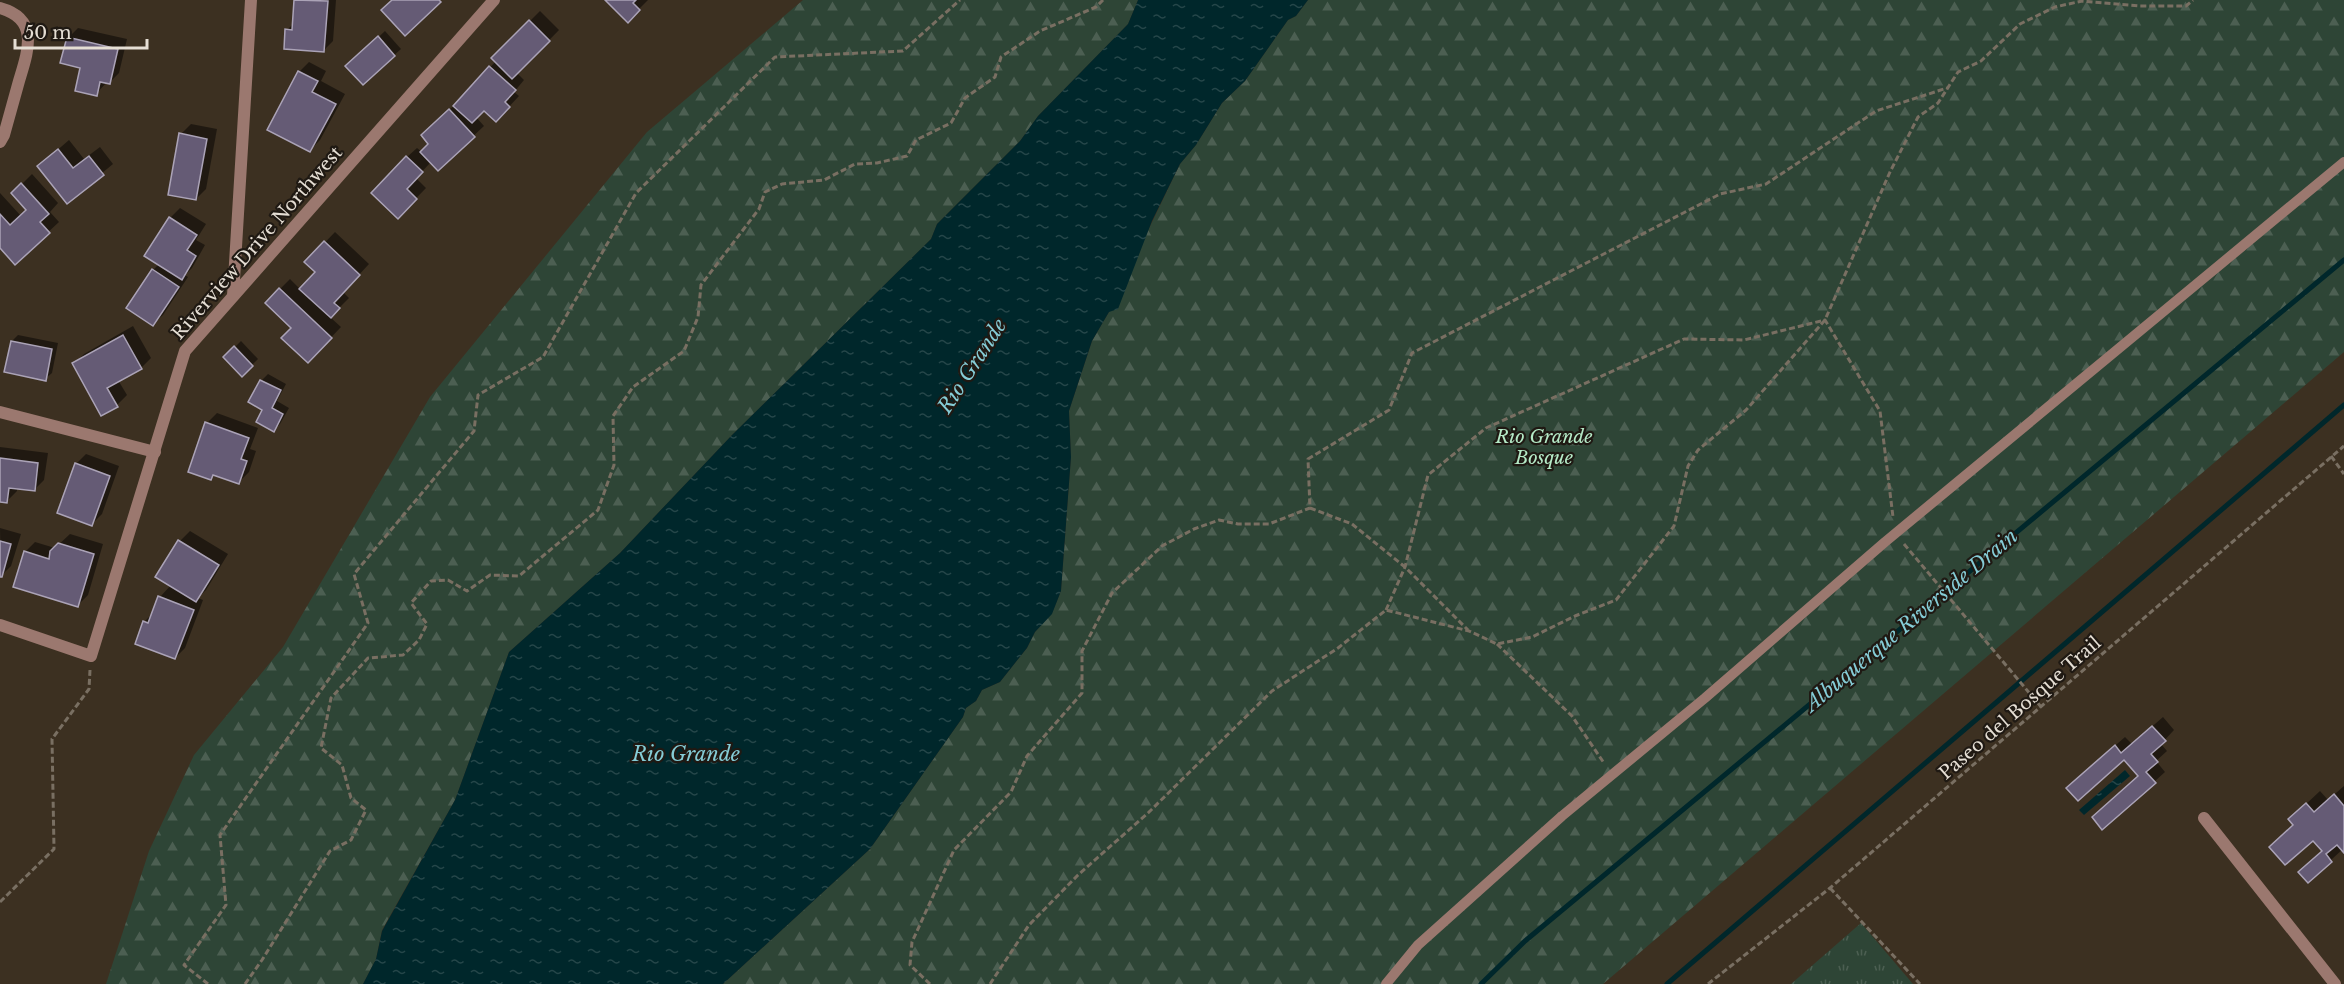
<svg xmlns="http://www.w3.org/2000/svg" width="2344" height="984" viewBox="0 0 2344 984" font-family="'Libre Baskerville',serif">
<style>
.forest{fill:url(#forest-firs)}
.park{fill:url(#park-tufts)}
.water{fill:url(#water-ripples)}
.shadow{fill:#0007}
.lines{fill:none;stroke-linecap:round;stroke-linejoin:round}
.stream{stroke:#00272b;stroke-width:5}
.building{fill:#655b75;stroke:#aba3b7;stroke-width:1.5}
.path{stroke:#796f62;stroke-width:3;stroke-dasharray:6 3;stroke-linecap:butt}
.service{stroke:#9b786f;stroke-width:10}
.minor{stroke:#9b786f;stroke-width:12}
.labels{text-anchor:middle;stroke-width:4.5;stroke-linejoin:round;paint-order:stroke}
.street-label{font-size:18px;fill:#e5ded4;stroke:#1f1913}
.park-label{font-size:18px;font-style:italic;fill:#b5eac7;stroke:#1f1913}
.water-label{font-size:20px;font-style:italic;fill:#85ccd6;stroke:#1f1913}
</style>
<defs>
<pattern id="forest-firs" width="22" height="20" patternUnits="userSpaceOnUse" patternTransform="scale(1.5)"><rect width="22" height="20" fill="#2e4536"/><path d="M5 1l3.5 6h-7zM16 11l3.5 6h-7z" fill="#4c5f52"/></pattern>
<pattern id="park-tufts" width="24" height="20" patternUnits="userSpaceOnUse" patternTransform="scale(1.5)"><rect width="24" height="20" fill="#2e4536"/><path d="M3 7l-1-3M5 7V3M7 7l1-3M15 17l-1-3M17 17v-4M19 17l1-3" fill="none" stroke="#4c5f52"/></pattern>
<pattern id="water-ripples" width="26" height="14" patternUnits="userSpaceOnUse" patternTransform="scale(1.5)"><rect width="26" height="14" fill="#00272b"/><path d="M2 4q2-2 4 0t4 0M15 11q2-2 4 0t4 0" fill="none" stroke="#254649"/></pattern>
</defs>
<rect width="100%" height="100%" fill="#3c3021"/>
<g class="forest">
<polygon points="803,0 1138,0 1128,24 1038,116 1020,141 937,224 931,239 732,435 620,553 509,652 455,800 382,930 376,959 363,984 106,984 149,851 194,755 283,647 430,397 647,132"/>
<polygon points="1308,0 2344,0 2344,352 1603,984 723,984 870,849 963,717 966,708 976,701 982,690 1000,682 1027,648 1035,632 1052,613 1061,591 1071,457 1069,411 1092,341 1109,312 1180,164 1196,145 1222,103 1245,81 1288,20 1296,16"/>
</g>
<polygon class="park" points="1861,923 1913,984 1791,984"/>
<g class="water">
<polygon points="1138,0 1308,0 1296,16 1288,20 1245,81 1222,103 1196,145 1180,164 1152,221 1118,309 1109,312 1092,341 1069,411 1071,457 1061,591 1052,614 1035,632 1027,648 1000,682 982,690 976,701 966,708 963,717 870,849 723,984 363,984 376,959 382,931 455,800 509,652 620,553 732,435 931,239 937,224 1020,141 1038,116 1128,24"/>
<polygon points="2125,770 2130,776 2084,815 2079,810"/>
</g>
<g class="shadow">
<polygon points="296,0 336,0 333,41 323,51 287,30 294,23"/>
<polygon points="607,0 648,0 628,20"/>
<polygon points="540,11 559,30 517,73 524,80 514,92 519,96 506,110 484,109 476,117 484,126 438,169 431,162 416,178 426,188 398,217 407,157 417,148 422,152 430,144 433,125 460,100 496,61 493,58"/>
<polygon points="78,28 127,39 119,73 109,83 107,82 96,94 68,38"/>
<polygon points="385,31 401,49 363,83 354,60"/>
<polygon points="309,62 326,71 321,81 345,94 320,140 310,150 299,72"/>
<polygon points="191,124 217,129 206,189 196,199 181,134"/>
<polygon points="69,140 84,159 100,147 113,164 67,202 39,166"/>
<polygon points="32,174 58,203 50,212 59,222 15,263 0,246 0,193 21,216 28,210 13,193"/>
<polygon points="180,208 206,224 196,240 205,245 192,268 185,275 188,277 163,315 153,324 153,270 159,264 170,218"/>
<polygon points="335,232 369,264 343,292 349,298 330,317 341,327 318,351 293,328 280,289 290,279 301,290 317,272 306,262"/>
<polygon points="133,326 151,358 141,368 118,380 127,395 117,405 74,364 84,354"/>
<polygon points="18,335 58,343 52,373 45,379 12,341"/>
<polygon points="241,341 258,359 242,375 225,357"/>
<polygon points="268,374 286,384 277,401 289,408 280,424 274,430 264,409 250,402 261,381"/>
<polygon points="217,413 258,428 250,449 256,451 249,472 239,482 215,474 211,478 207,423"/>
<polygon points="0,447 48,453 44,480 34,490 17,487 17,491 7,501 0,500"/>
<polygon points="86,454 119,466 102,514 92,524 76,464"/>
<polygon points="0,528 21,534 11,566 1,576"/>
<polygon points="190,531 228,554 206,590 198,598 203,600 185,648 175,658 144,622 154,612 160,597 171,585 157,576 180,541"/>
<polygon points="70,534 103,544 88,595 78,605 25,552 35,542 55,548"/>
<polygon points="2163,717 2174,730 2161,744 2167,751 2156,761 2165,772 2103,828 2140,776 2125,758 2078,778 2125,737 2132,744"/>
<polygon points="2344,786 2344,851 2343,849 2308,881 2323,850 2294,824 2304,806 2320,791 2328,800"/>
</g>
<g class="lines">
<g class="stream">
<polyline points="1481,984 1525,941 2344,260"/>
<polyline points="1667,984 2344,405"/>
</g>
</g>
<g class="building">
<polygon points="294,0 328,1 324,52 284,49 285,29 292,30"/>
<polygon points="392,0 439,0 441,2 405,36 381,10"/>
<polygon points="605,0 636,0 633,3 640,10 628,23"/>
<polygon points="529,20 550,41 512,79 491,58"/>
<polygon points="378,36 395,56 363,85 345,66"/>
<polygon points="67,37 118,49 110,84 100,82 97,96 75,91 80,68 60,63"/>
<polygon points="489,66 516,90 505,102 510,107 496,122 484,111 472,123 453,106"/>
<polygon points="298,71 318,81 312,92 336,104 310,152 267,130"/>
<polygon points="449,109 475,137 438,171 420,152 428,144 421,135"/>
<polygon points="179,133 207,139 196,200 168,195"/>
<polygon points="58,149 73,168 89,156 104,175 67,204 37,166"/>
<polygon points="406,156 423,172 407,189 417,199 398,219 371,193"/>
<polygon points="21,183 49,214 40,222 50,233 15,265 0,248 0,214 10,225 26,210 11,193"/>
<polygon points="169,217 197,235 187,250 196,256 182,280 144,256"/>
<polygon points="324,241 360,275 334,303 340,308 331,318 299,289 315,272 304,262"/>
<polygon points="152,269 179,287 153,326 126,308"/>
<polygon points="279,288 332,338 308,363 281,338 291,328 265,303"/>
<polygon points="123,335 142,369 107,388 118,407 101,416 72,363"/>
<polygon points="11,341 52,349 46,381 4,372"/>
<polygon points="234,346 253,366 242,377 223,357"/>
<polygon points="260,380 281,390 272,408 283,414 274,432 256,422 262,410 248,402"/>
<polygon points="205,422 249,438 241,459 247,461 239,484 213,475 211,480 188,472"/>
<polygon points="0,458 38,463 35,491 9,488 7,503 0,502"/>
<polygon points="75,463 110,476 92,526 57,513"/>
<polygon points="178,540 219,565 196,602 155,577"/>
<polygon points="0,541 11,544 2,577 0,577"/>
<polygon points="58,543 94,554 78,607 13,587 24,551 49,559 50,551"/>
<polygon points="158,596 194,610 175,659 135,644 143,621 148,623"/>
<polygon points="2152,726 2166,741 2151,754 2158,762 2146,772 2156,783 2102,830 2092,817 2138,776 2124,760 2078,801 2066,788 2115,745 2121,753"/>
<polygon points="2334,794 2344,806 2344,853 2337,845 2326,854 2332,862 2308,883 2298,872 2322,851 2313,841 2285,865 2269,847 2293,825 2288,819 2306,803 2314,812"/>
</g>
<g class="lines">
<g class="path">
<polyline points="2331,456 2344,474"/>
<polyline points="1310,508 1352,524 1405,567 1468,630"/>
<polyline points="1904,544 2042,708"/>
<polyline points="1386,610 1405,567 1428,475 1486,428 1684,339 1744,340 1825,320 1880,411 1893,517"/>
<polyline points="1497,644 1572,716 1604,763"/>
<polyline points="1830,888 1920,984"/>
<polyline points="0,902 54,849 52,739 89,689 90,670"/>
<polyline points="208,984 184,965 226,905 220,835 368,623 354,574 474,431 478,395 543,357 636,193 775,57 903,51 960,0"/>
<polyline points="245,984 262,960 330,851 351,840 366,810 351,798 342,765 321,748 331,698 368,658 403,655 419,640 427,624 411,603 431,581 448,580 467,591 490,575 519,576 598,510 614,465 613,416 633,387 684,351 698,317 701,285 759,209 765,192 782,184 824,180 855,164 877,163 907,156 916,140 951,123 965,98 995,77 1001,57 1040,31 1096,7 1103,0"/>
<polyline points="930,984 910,965 912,942 954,850 1011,792 1027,756 1082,693 1082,651 1112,593 1162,546 1194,529 1219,520 1238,524 1269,524 1310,508 1308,459 1389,410 1412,353 1720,194 1766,184 1876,111 1947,88"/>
<polyline points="990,984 1029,925 1078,875 1148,813 1272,691 1338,648 1386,610 1469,631 1497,644 1532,637 1575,616 1616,600 1674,526 1688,466 1698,450 1746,410 1825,320 1890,172 1918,117 1938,103 1958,72 1981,61 2020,24 2055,7 2082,1 2139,6 2186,6 2193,0"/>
<polyline points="1708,984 1830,888 2344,446"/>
</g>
<polyline class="service" points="1386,984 1418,945 1562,816 1705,698 1885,542 2344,162"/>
<g class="minor">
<path d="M0,8C40,19 28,51 19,81C14,99 9,117 4,135L0,142"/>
<polyline points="233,296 251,0"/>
<polyline points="0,412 155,452"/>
<polyline points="0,625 91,656 185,351 494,0"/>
<polyline points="2204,818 2335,984"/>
</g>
</g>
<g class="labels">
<g class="street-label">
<text transform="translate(257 243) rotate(-49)" y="6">Riverview Drive Northwest</text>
<text transform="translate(2020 708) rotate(-41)" y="6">Paseo del Bosque Trail</text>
</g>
<g class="park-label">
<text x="1544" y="443">Rio Grande<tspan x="1544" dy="21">Bosque</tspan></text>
</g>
<g class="water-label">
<text transform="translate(972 366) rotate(-57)" y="7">Rio Grande</text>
<text transform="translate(1911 620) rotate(-40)" y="7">Albuquerque Riverside Drain</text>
<text x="686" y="761">Rio Grande</text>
</g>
</g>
<path d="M15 39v9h132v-9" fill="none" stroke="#e5ded4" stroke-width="3"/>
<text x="24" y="39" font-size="18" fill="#e5ded4" stroke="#1f1913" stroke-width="4.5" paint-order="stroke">50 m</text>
</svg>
